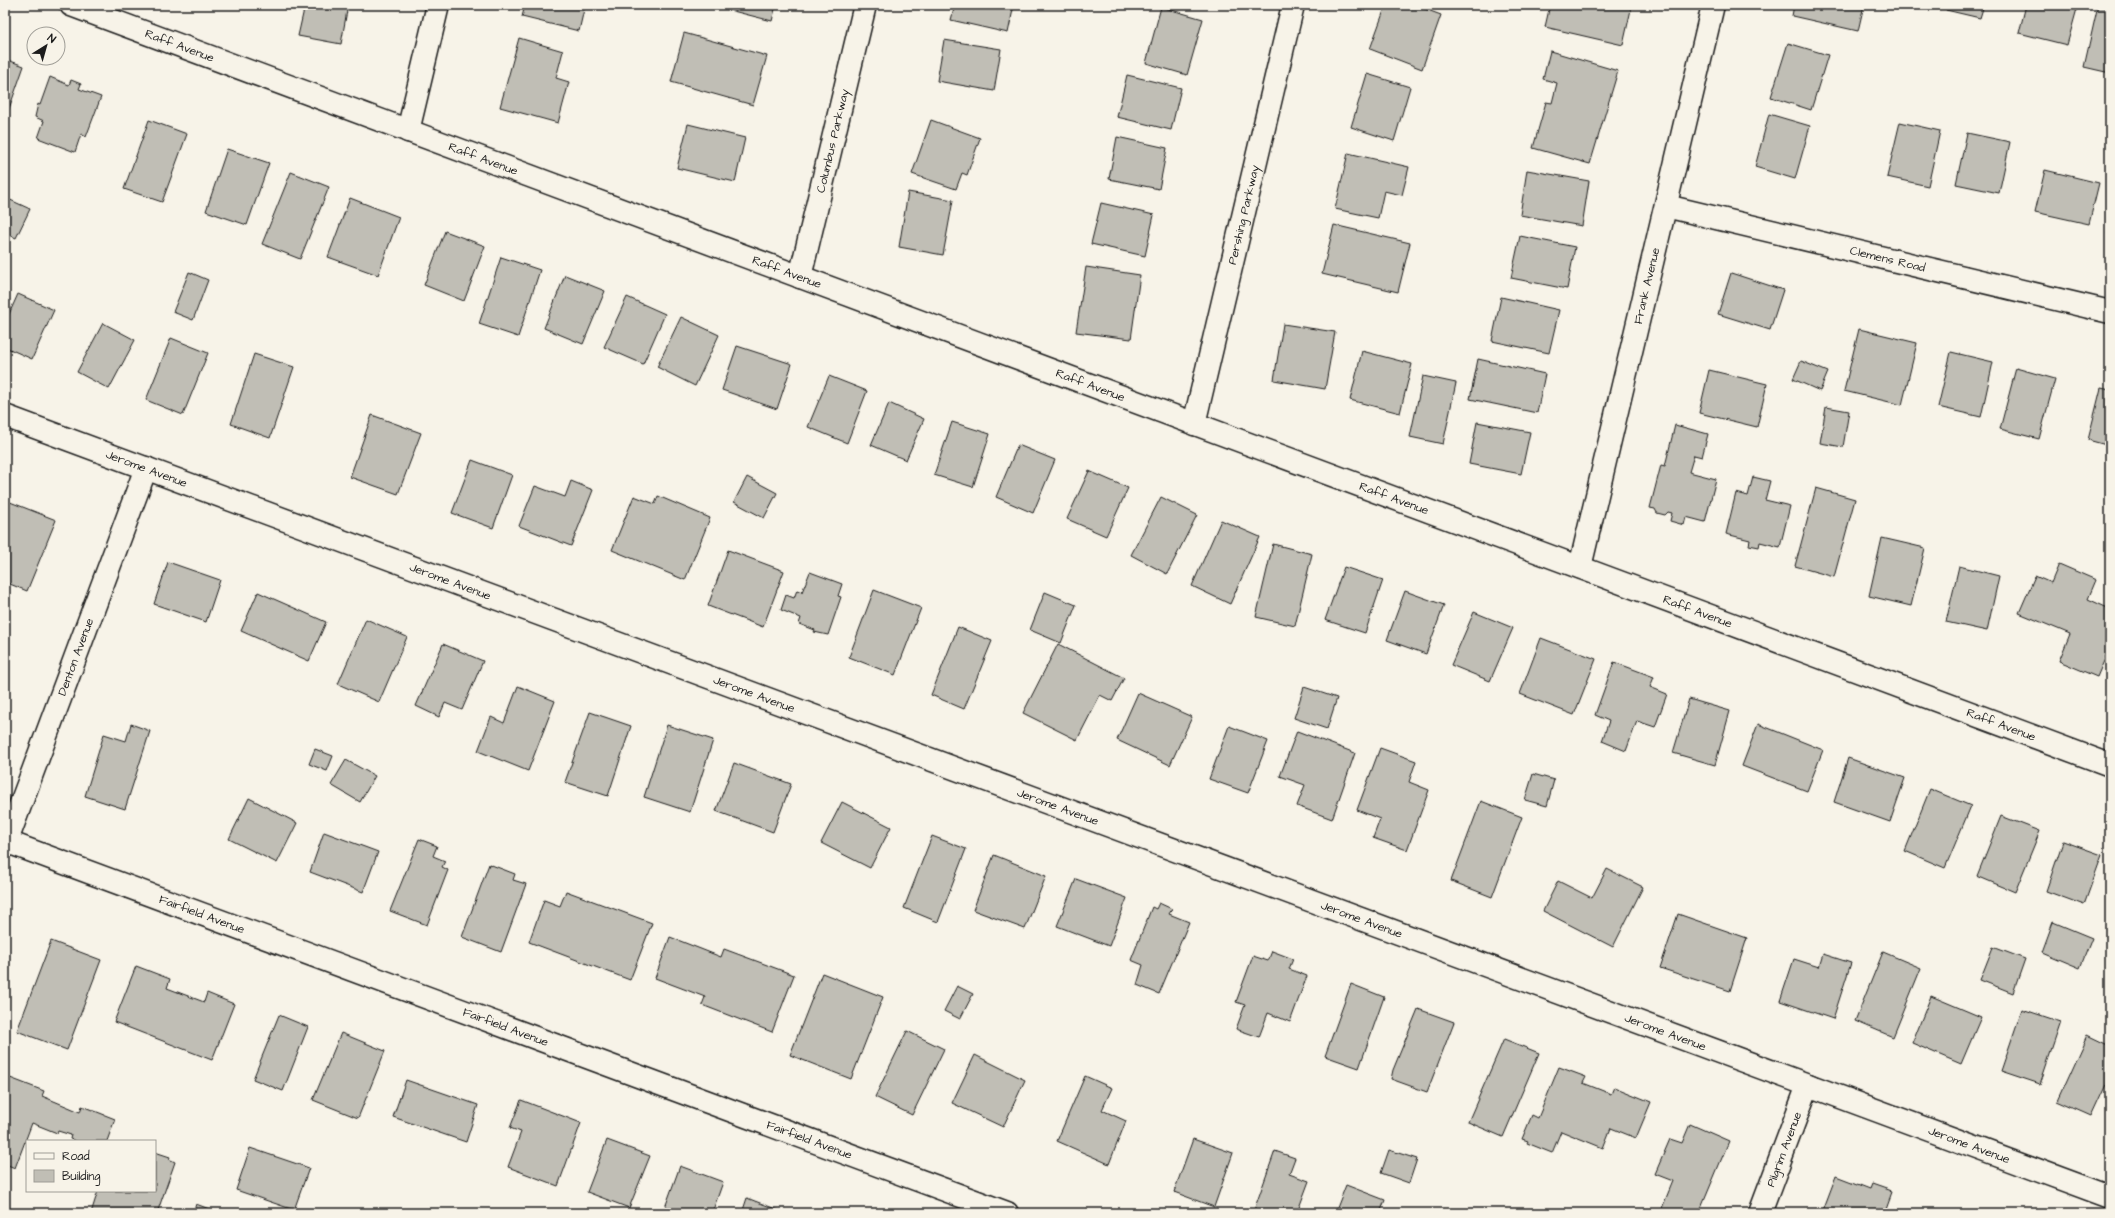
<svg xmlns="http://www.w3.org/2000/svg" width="2115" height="1218" viewBox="0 0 2115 1218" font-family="'Architects Daughter',sans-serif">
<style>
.building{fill:#c0beb5;stroke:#1c1c1c}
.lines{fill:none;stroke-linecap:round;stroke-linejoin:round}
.street-casing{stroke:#1c1c1c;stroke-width:25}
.street{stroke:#f7f3e8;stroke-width:22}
.labels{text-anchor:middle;stroke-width:4;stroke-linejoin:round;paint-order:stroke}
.street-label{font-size:12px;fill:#1c1c1c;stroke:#f7f3e8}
</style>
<rect width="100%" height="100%" fill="#f7f3e8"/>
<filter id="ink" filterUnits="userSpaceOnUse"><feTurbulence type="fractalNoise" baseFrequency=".025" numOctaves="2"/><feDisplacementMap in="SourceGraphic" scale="8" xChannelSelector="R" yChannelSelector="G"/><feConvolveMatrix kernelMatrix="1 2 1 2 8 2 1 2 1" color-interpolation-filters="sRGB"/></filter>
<g filter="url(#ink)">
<g class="building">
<polygon points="305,5 348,5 341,44 298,36"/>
<polygon points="525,5 585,5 579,31 522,17"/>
<polygon points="730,5 776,5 772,21 729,10"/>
<polygon points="955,5 1014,5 1008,33 951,20"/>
<polygon points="1386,5 1414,5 1441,15 1422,69 1370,49"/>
<polygon points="1550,5 1632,5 1623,45 1545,27"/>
<polygon points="1794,5 1864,5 1858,31 1792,16"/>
<polygon points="1893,5 1915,5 1914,10"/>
<polygon points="1947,5 1984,5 1980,18 1946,10"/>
<polygon points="2026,5 2078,5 2067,45 2019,33"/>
<polygon points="2098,5 2110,5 2110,73 2084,67"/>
<polygon points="1161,7 1203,19 1187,75 1146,63"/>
<polygon points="684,33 767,56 753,105 671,82"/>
<polygon points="519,38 563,51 556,78 569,82 558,123 500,107"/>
<polygon points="944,40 1001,49 994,91 937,81"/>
<polygon points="1788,43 1828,55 1811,110 1771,97"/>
<polygon points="1550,51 1618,71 1590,164 1533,148 1546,102 1552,103 1557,83 1543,79"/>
<polygon points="5,59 24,66 5,120"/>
<polygon points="1367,74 1410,87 1394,141 1351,127"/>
<polygon points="1127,75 1181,88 1171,130 1117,117"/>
<polygon points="50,77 69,85 71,80 81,84 79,89 101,97 86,137 81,134 75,152 38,138 44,121 35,117 38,104 40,105"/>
<polygon points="1769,114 1810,126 1795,179 1755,167"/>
<polygon points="149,120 187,134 162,202 124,189"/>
<polygon points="931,120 980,138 967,175 962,173 956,189 912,174"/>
<polygon points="1900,122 1940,131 1928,186 1887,177"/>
<polygon points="688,124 745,138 735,182 677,168"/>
<polygon points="1967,133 2010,142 1999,193 1956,184"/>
<polygon points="1117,137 1167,148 1159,189 1109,179"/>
<polygon points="227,149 269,163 247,225 206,211"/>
<polygon points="1348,153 1409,167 1402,195 1384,191 1378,218 1335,209"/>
<polygon points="1527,170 1589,181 1582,226 1520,215"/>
<polygon points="2045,170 2099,183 2089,224 2035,212"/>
<polygon points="291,172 329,187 300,259 262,244"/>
<polygon points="908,192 953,200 943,255 899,247"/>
<polygon points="6,198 30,209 16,238 5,233"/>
<polygon points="350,198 399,217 378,275 328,257"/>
<polygon points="1101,203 1154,215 1145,256 1091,244"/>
<polygon points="2110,216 2110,235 2107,234"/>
<polygon points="1334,225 1410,243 1398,292 1322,274"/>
<polygon points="445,231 485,246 464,301 424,285"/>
<polygon points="1520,236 1575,247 1567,289 1511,278"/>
<polygon points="501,257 540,270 518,337 479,324"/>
<polygon points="1086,267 1140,275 1131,339 1076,332"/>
<polygon points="189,272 208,280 193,320 173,312"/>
<polygon points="1731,273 1783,290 1770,330 1718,314"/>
<polygon points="565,275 605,291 583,344 544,328"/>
<polygon points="18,294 54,310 32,359 5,347 5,323"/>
<polygon points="627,297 665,314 643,364 604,347"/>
<polygon points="1501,297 1559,310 1549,353 1492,341"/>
<polygon points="681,317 719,335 695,386 657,367"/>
<polygon points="103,323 135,340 109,389 77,372"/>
<polygon points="1283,324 1335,332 1325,389 1274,380"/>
<polygon points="1859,329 1917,343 1902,405 1844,391"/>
<polygon points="171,338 208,353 183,415 146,400"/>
<polygon points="737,346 792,364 777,409 722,390"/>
<polygon points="1362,351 1412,364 1400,413 1350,400"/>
<polygon points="1951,352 1993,362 1981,417 1938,407"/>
<polygon points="254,354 294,367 270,438 231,424"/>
<polygon points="1478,359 1545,374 1537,413 1470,399"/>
<polygon points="1801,361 1828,372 1820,391 1793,379"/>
<polygon points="2016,368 2055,379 2039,439 2000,429"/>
<polygon points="1709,370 1767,384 1757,427 1699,413"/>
<polygon points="829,376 867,391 847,443 808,427"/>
<polygon points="1423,376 1456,383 1443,444 1410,437"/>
<polygon points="2101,388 2110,390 2110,446 2088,440"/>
<polygon points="889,403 924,419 906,460 871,445"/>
<polygon points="1826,407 1849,411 1843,447 1820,443"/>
<polygon points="372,415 421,433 398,494 350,477"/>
<polygon points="952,422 990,434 973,487 934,475"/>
<polygon points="1477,422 1530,432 1521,474 1469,464"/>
<polygon points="1675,425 1708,434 1702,457 1694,455 1689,472 1716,479 1705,522 1686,517 1684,525 1670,521 1672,513 1668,512 1665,515 1657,513 1655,509 1650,508 1661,465 1665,466"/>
<polygon points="1018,445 1055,460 1033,513 996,497"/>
<polygon points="472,460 512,475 493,528 452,513"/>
<polygon points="1089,471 1128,488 1106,536 1067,519"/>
<polygon points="747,477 777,493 764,518 734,502"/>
<polygon points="1753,477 1770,481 1765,500 1790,506 1780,547 1760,542 1759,547 1749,545 1750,540 1726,534 1736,493 1748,496"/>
<polygon points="571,481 593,490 571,546 519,526 535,486 565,497"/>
<polygon points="1816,488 1855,499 1834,577 1795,566"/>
<polygon points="634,496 655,504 658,496 710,518 685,580 612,550"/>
<polygon points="1161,497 1197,515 1167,574 1131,555"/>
<polygon points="10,502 56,520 27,591 5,582 5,514"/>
<polygon points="1221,520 1260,537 1230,604 1192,586"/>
<polygon points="1882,538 1925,548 1911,606 1869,596"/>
<polygon points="1273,544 1312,554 1295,626 1256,617"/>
<polygon points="728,550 784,571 763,627 708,606"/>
<polygon points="168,562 220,580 206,622 154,604"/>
<polygon points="2059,564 2096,580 2088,599 2110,609 2110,647 2097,677 2059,661 2070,634 2019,613 2035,576 2051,583"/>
<polygon points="1959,566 1999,576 1987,631 1946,622"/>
<polygon points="1344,567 1383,580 1365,633 1325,620"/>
<polygon points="810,572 842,584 838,596 841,597 828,635 814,632 815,630 799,624 801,618 781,610 786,595 794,598 797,590 802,592"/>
<polygon points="874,590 921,608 895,675 849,657"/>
<polygon points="1405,591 1444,605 1426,654 1387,640"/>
<polygon points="258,592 326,622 309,661 241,631"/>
<polygon points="1045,592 1076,605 1061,643 1030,630"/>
<polygon points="1474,612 1513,628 1490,681 1451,665"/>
<polygon points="366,619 407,637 379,702 338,684"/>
<polygon points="958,627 992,641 964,709 931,695"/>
<polygon points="1541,638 1596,659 1574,715 1520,694"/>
<polygon points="443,644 483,661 462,710 445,703 439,717 416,706"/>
<polygon points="1058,644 1124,678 1112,701 1100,695 1077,740 1023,713"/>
<polygon points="1614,662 1654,677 1650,687 1667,694 1655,727 1637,721 1626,751 1602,741 1609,721 1595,715"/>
<polygon points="518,686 555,701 528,771 478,751 491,717 504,723"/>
<polygon points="1304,687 1337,698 1327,729 1294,718"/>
<polygon points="1138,693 1192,717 1170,765 1117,740"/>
<polygon points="1689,699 1730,711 1715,765 1673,753"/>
<polygon points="590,712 631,726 608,796 565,782"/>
<polygon points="131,724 150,731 125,809 85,796 104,734 126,741"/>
<polygon points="1758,724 1823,750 1807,791 1742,766"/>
<polygon points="667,725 713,740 690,812 644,797"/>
<polygon points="1229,726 1268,741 1248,793 1209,779"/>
<polygon points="1297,731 1355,753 1332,819 1297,806 1305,785 1280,776"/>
<polygon points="1380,748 1416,761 1409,782 1429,790 1407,850 1373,838 1380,819 1357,810"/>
<polygon points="315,749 333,756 327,771 309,764"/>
<polygon points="1848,758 1905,778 1890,822 1834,802"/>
<polygon points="346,760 375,776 360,802 331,785"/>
<polygon points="734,763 791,784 773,832 716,811"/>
<polygon points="1533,774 1554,780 1547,806 1525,800"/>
<polygon points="1930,789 1971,806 1945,868 1905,851"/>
<polygon points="249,798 297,823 277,863 229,839"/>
<polygon points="1481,801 1522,817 1492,897 1451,881"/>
<polygon points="842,802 891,827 870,868 821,843"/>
<polygon points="2001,816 2040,831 2015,892 1977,876"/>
<polygon points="324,832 378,852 363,892 310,872"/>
<polygon points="932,836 966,849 938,922 904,908"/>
<polygon points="419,839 437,846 433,856 445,861 442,867 448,870 427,925 390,911"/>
<polygon points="2063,841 2102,855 2084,905 2046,891"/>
<polygon points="994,855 1046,876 1025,929 973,910"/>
<polygon points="489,864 515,874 513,880 526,884 501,952 462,937"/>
<polygon points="1607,869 1643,887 1613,947 1543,911 1558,881 1592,898"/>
<polygon points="1076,879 1127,898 1109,946 1057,926"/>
<polygon points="566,891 652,923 630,980 529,942 544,900 560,906"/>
<polygon points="1159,903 1172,909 1169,914 1189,922 1159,994 1137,985 1143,965 1131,960 1152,907 1156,909"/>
<polygon points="1678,914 1747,938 1730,991 1660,968"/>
<polygon points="2053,922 2092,938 2080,968 2042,952"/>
<polygon points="670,937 721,957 724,949 794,975 772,1032 702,1005 705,997 655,978"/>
<polygon points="51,941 101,960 67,1050 17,1031"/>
<polygon points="1993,947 2025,959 2013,993 1980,980"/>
<polygon points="1272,951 1293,959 1289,969 1307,976 1290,1022 1268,1013 1259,1037 1236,1029 1245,1005 1236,1002 1253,956 1268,961"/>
<polygon points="1883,952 1921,968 1893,1037 1855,1021"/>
<polygon points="1823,954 1851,963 1833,1019 1780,1001 1794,959 1819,967"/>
<polygon points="136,966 170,979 167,988 204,1002 207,993 234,1004 212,1060 114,1022"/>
<polygon points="822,973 883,997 851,1079 790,1055"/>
<polygon points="1351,984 1384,997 1359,1068 1325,1056"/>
<polygon points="957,986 973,994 960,1019 944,1011"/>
<polygon points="1931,996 1981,1017 1961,1064 1912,1043"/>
<polygon points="1418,1009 1454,1022 1427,1092 1391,1079 1393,1070"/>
<polygon points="2022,1009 2061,1022 2040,1084 2001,1071"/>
<polygon points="279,1015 308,1027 283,1091 253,1079"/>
<polygon points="907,1031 944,1049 912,1115 875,1097"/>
<polygon points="341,1033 385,1051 358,1118 313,1100"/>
<polygon points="2087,1035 2110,1046 2110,1075 2091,1116 2057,1101"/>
<polygon points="1504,1039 1539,1053 1503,1137 1468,1122"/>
<polygon points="975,1055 1025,1080 1003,1127 952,1103"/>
<polygon points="1559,1067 1586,1077 1583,1083 1611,1094 1614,1087 1651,1102 1636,1138 1611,1128 1603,1148 1561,1131 1552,1153 1527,1143 1528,1141 1522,1139 1532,1115 1538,1118"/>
<polygon points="5,1076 44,1091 42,1096 80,1112 82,1106 115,1119 107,1141 76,1141 70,1139 71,1135 58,1131 57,1133 32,1123 15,1168 5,1164"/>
<polygon points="1085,1076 1112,1088 1102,1110 1126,1121 1109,1164 1057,1141"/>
<polygon points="406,1080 478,1105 466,1142 393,1117"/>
<polygon points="521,1100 581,1123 558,1186 508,1167 521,1132 510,1128"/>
<polygon points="1690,1124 1729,1141 1699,1213 1660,1213 1673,1181 1655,1174 1670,1139 1682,1143"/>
<polygon points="1193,1139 1233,1153 1214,1207 1174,1192"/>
<polygon points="607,1140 650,1156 629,1208 587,1192"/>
<polygon points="250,1148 309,1168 294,1210 236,1190"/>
<polygon points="1389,1150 1417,1159 1409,1183 1381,1173"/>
<polygon points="1275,1151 1295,1158 1289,1174 1309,1181 1297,1213 1253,1213"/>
<polygon points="155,1152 170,1157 169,1159 175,1162 157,1213 91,1213 98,1191 155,1191"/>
<polygon points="680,1166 723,1182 712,1213 663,1213"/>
<polygon points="1836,1176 1870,1189 1872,1184 1892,1191 1884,1213 1822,1213"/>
<polygon points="1346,1185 1385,1200 1380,1213 1335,1213"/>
<polygon points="747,1198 786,1213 742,1213"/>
<polygon points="196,1204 220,1213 193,1213"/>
</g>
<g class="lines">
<defs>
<g id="street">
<path id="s1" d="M71,5L2110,765"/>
<polyline points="408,131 438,5"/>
<path id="s2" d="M1666,206L2110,312"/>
<path id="s3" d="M800,277L865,5"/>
<path id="s4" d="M5,416L2110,1197"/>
<path id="s5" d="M1194,424L1293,5"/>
<path id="s6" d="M1580,567L1713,5"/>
<path id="s7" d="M5,841L1007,1213"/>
<path id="s8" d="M5,846L146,468"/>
<path id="s9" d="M1760,1213L1808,1085"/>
</g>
</defs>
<use href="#street" class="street-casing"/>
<use href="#street" class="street"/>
</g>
</g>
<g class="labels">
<g class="street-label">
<text dy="4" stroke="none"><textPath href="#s1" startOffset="116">Raff Avenue</textPath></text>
<text dy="4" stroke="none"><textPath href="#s3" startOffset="140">Columbus Parkway</textPath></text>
<text dy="4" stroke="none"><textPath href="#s1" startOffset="440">Raff Avenue</textPath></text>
<text dy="4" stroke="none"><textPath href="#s5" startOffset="215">Pershing Parkway</textPath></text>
<text dy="4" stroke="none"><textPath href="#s2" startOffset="228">Clemens Road</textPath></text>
<text dy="4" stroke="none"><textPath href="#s1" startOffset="764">Raff Avenue</textPath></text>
<text dy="4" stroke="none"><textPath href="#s6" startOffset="289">Frank Avenue</textPath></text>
<text dy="4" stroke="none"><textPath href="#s1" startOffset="1088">Raff Avenue</textPath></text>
<text dy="4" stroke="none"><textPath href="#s4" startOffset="151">Jerome Avenue</textPath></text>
<text dy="4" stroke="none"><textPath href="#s1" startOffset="1412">Raff Avenue</textPath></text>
<text dy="4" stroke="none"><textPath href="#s4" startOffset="475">Jerome Avenue</textPath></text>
<text dy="4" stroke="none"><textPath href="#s1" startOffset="1736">Raff Avenue</textPath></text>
<text dy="4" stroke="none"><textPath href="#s8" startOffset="202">Denton Avenue</textPath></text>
<text dy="4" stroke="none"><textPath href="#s4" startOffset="799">Jerome Avenue</textPath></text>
<text dy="4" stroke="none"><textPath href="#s1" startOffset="2060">Raff Avenue</textPath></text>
<text dy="4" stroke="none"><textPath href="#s4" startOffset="1123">Jerome Avenue</textPath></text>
<text dy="4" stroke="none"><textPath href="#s7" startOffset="210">Fairfield Avenue</textPath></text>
<text dy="4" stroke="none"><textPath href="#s4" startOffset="1447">Jerome Avenue</textPath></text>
<text dy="4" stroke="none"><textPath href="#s7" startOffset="534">Fairfield Avenue</textPath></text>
<text dy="4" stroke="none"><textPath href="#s4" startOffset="1771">Jerome Avenue</textPath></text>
<text dy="4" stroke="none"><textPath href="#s7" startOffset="858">Fairfield Avenue</textPath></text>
<text dy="4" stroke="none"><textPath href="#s4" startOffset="2095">Jerome Avenue</textPath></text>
<text dy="4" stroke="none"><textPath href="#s9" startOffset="68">Pilgrim Avenue</textPath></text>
</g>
</g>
<rect width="2115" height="1218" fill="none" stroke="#f7f3e8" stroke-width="20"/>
<rect x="10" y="10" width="2095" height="1198" fill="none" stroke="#1c1c1c" stroke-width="1.5" filter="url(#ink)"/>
<rect x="26" y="1140" width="130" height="52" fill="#f7f3e8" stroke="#9f9d96"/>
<rect x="34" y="1153" width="20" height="6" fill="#f7f3e8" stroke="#9f9d96"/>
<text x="62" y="1160" font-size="12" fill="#1c1c1c">Road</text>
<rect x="34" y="1170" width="20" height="12" fill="#c0beb5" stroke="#9f9d96"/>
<text x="62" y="1180" font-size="12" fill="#1c1c1c">Building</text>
<g transform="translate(46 46) rotate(37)"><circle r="19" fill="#f7f3e8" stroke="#9f9d96"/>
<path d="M0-3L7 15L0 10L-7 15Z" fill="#1c1c1c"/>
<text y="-6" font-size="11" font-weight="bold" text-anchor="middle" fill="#1c1c1c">N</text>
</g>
</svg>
